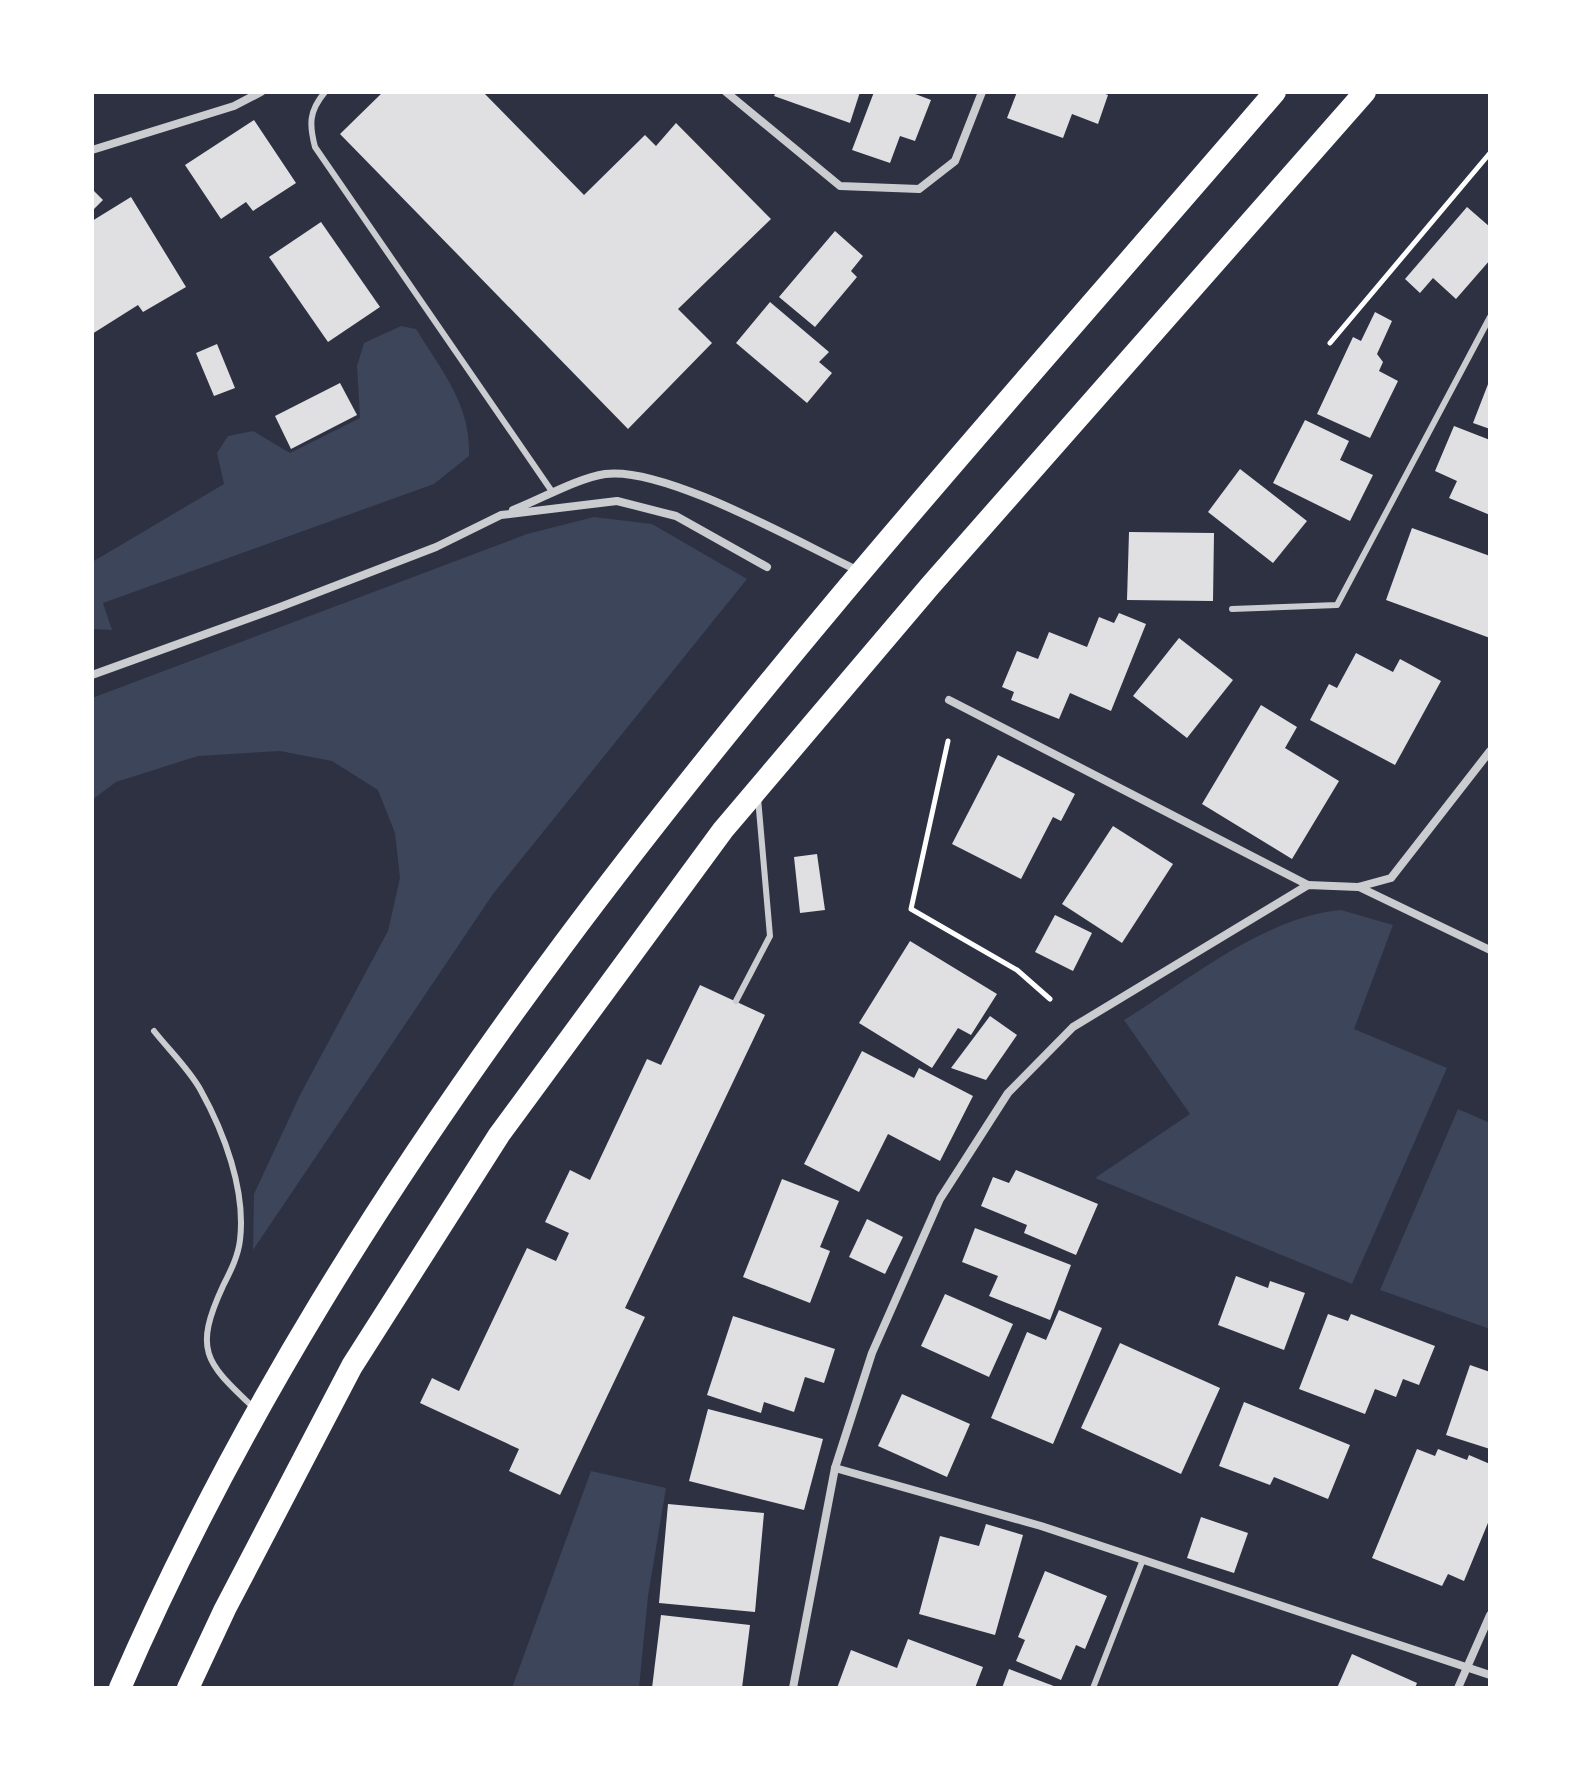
<svg xmlns="http://www.w3.org/2000/svg" width="1582" height="1780" viewBox="0 0 1582 1780" font-family="Inter,sans-serif">
<style>
.green{fill:#3c4559}
.building{fill:#e0e0e3}
.lines{fill:none;stroke-linecap:round;stroke-linejoin:round}
.path{stroke:#fff;stroke-width:5}
.service{stroke:#caccd0;stroke-width:6}
.minor{stroke:#caccd0;stroke-width:8}
.trunk{stroke:#fff;stroke-width:22}
</style>
<rect width="100%" height="100%" fill="#2d3142"/>
<g class="green">
<path d="M401,326L416,329C442,371 471,405 469,456L434,484L103,603L112,630L92,629V562L224,484L217,453L228,436L253,431L290,453L360,418L357,366L364,343Z"/>
<polygon points="594,517 652,524 747,579 493,894 253,1250 254,1194 301,1093 388,931 400,878 395,833 378,790 332,761 280,751 198,756 116,782 92,800 92,698 527,534"/>
<path d="M1341,910L1393,925L1354,1029L1447,1068L1352,1284L1095,1178L1190,1114L1124,1020C1189,980 1264,917 1341,910Z"/>
<polygon points="1458,1109 1490,1123 1490,1329 1380,1290"/>
<polygon points="591,1471 666,1488 648,1596 639,1688 512,1688"/>
</g>
<g class="building">
<polygon points="383,92 483,92 584,195 645,135 656,146 676,123 771,219 678,309 712,343 628,429 340,134"/>
<polygon points="776,92 860,92 850,123 774,96"/>
<polygon points="874,92 910,92 931,100 915,141 900,136 890,163 852,150"/>
<polygon points="1017,92 1100,92 1108,95 1098,124 1072,114 1063,138 1007,118"/>
<polygon points="254,120 296,183 253,211 246,202 221,219 185,165"/>
<polygon points="92,189 103,200 92,211"/>
<polygon points="131,197 186,287 143,312 138,305 92,334 92,221"/>
<polygon points="1467,207 1490,227 1490,260 1456,299 1433,278 1420,293 1405,279"/>
<polygon points="321,222 380,307 328,342 269,257"/>
<polygon points="835,231 863,256 851,271 857,277 815,327 779,297"/>
<polygon points="770,302 829,352 819,362 832,373 807,403 736,343"/>
<polygon points="1375,312 1392,321 1377,354 1383,362 1379,371 1398,381 1370,438 1317,414 1353,337 1361,341"/>
<polygon points="217,344 235,388 214,396 196,353"/>
<polygon points="1490,379 1490,429 1473,423"/>
<polygon points="340,383 357,415 291,449 275,416"/>
<polygon points="1305,420 1349,441 1340,460 1373,475 1350,521 1273,483"/>
<polygon points="1454,426 1490,440 1490,515 1449,498 1457,481 1435,471"/>
<polygon points="1240,469 1307,521 1273,563 1208,512"/>
<polygon points="1412,528 1490,556 1490,638 1386,600"/>
<polygon points="1129,532 1214,533 1213,601 1127,600"/>
<polygon points="1119,613 1146,624 1111,711 1070,693 1059,719 1011,700 1014,692 1002,687 1017,651 1038,659 1049,632 1087,647 1099,617 1114,623"/>
<polygon points="1179,638 1233,680 1187,738 1133,696"/>
<polygon points="1356,653 1393,672 1400,659 1441,681 1395,765 1310,720 1329,684 1337,688"/>
<polygon points="1261,705 1297,727 1285,748 1339,781 1292,859 1202,804"/>
<polygon points="998,755 1075,794 1061,821 1053,817 1021,879 952,844"/>
<polygon points="1113,826 1173,864 1122,943 1062,904"/>
<polygon points="817,854 825,910 800,913 794,857"/>
<polygon points="1055,915 1092,933 1073,971 1035,952"/>
<polygon points="910,941 997,994 971,1035 958,1028 932,1068 859,1023"/>
<polygon points="700,985 765,1015 625,1308 645,1317 560,1495 509,1471 519,1449 420,1403 432,1378 459,1391 527,1248 556,1261 569,1233 545,1222 570,1170 590,1180 647,1059 661,1065"/>
<polygon points="990,1016 1017,1035 986,1080 951,1068"/>
<polygon points="862,1051 914,1078 919,1068 973,1096 940,1161 888,1134 859,1192 804,1164"/>
<polygon points="1016,1170 1098,1204 1076,1255 1024,1233 1027,1225 981,1206 993,1177 1009,1183"/>
<polygon points="782,1179 839,1201 820,1247 830,1251 810,1303 743,1277"/>
<polygon points="867,1219 903,1237 885,1274 849,1257"/>
<polygon points="975,1228 1071,1265 1050,1320 989,1296 998,1276 962,1262"/>
<polygon points="1236,1276 1268,1288 1270,1281 1305,1293 1284,1350 1218,1325"/>
<polygon points="945,1294 1013,1324 989,1377 921,1346"/>
<polygon points="1059,1310 1102,1328 1053,1444 991,1418 1027,1332 1046,1340"/>
<polygon points="1328,1314 1348,1321 1351,1314 1435,1346 1419,1385 1403,1379 1396,1397 1375,1389 1365,1414 1299,1389"/>
<polygon points="733,1316 835,1349 824,1383 805,1377 794,1412 764,1402 761,1413 707,1395"/>
<polygon points="1120,1343 1220,1388 1181,1474 1081,1428"/>
<polygon points="1470,1365 1490,1372 1490,1449 1446,1435"/>
<polygon points="902,1394 970,1424 947,1477 878,1446"/>
<polygon points="1244,1402 1350,1445 1328,1499 1274,1477 1270,1485 1219,1466"/>
<polygon points="708,1409 823,1439 804,1510 689,1481"/>
<polygon points="1417,1449 1435,1456 1438,1449 1467,1460 1469,1455 1490,1464 1490,1518 1464,1581 1448,1574 1442,1586 1372,1558"/>
<polygon points="668,1504 764,1513 755,1612 659,1603"/>
<polygon points="1201,1517 1248,1533 1234,1573 1187,1558"/>
<polygon points="986,1524 1023,1535 995,1635 919,1614 940,1536 979,1546"/>
<polygon points="1045,1571 1107,1596 1085,1649 1076,1645 1061,1680 1016,1661 1025,1640 1018,1637"/>
<polygon points="661,1615 750,1625 742,1688 652,1688"/>
<polygon points="908,1639 983,1667 975,1688 837,1688 851,1650 897,1668"/>
<polygon points="1352,1654 1417,1683 1415,1688 1337,1688"/>
<polygon points="1009,1669 1059,1688 1002,1688"/>
</g>
<g class="lines">
<g class="path">
<polyline points="1330,343 1490,153"/>
<polyline points="948,741 911,909 1017,970 1050,999"/>
</g>
<g class="service">
<path d="M325,92C309,111 309,124 315,147L553,493"/>
<polyline points="1232,609 1337,605 1490,317"/>
<polyline points="736,1001 770,936 758,798"/>
<path d="M154,1031C169,1050 188,1068 200,1089C224,1132 246,1190 240,1240C238,1257 230,1272 223,1286C192,1353 207,1363 256,1410"/>
<polyline points="1093,1688 1142,1562"/>
</g>
<g class="minor">
<polyline points="726,92 840,186 919,189 955,161 982,92"/>
<polyline points="92,150 234,106 261,92"/>
<path d="M513,510C539,500 578,478 605,474C666,466 801,544 861,572"/>
<polyline points="92,675 280,607 436,547 501,515 617,501 676,516 767,567"/>
<polyline points="949,700 1308,885"/>
<polyline points="1359,887 1490,950"/>
<polyline points="835,1468 1041,1526 1490,1675"/>
<polyline points="793,1688 835,1468 872,1353 940,1199 1008,1093 1073,1027 1308,885 1358,887 1391,878 1490,751"/>
<polyline points="1458,1688 1490,1615"/>
</g>
<g class="trunk">
<path d="M120,1688C384,1080 848,589 1275,92"/>
<polyline points="188,1688 225,1609 352,1366 499,1135 723,830 930,586 1365,92"/>
</g>
</g>
<rect width="1582" height="1780" fill="none" stroke="#ffffff" stroke-width="188"/>
</svg>
